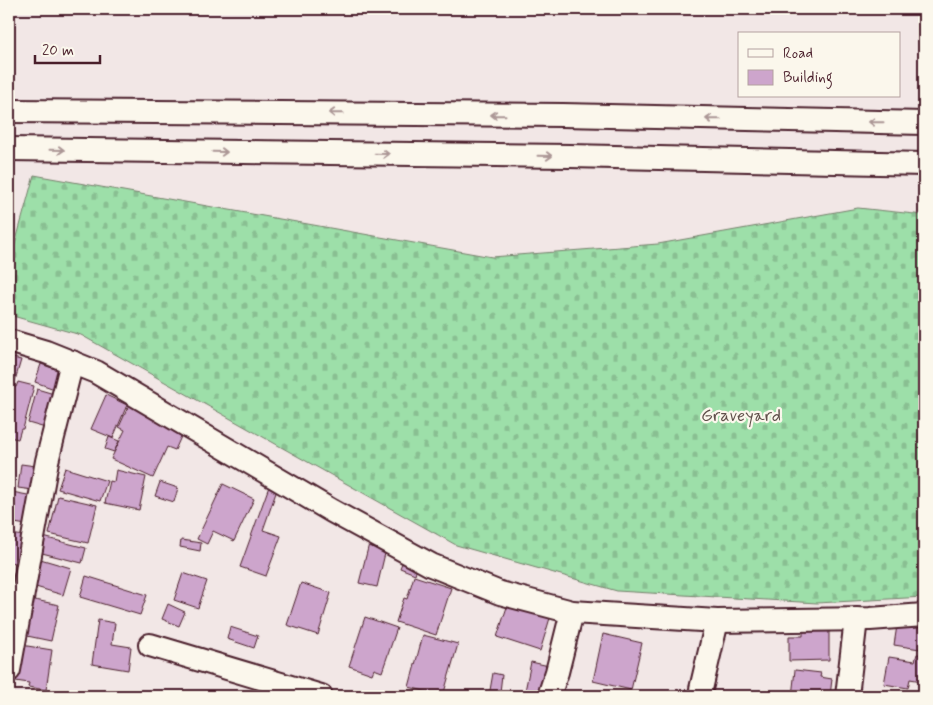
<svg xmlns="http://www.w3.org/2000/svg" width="933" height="705" viewBox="0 0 933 705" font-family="Mynerve,sans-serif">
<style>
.cemetery{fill:url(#cemetery-stones);stroke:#747f6a}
.building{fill:#cda5cc;stroke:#4a1f2b}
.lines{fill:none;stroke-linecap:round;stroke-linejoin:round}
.minor-casing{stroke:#4a1f2b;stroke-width:26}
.minor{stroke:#fbf7ec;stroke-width:22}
.oneway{stroke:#ab9695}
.labels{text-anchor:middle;stroke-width:4.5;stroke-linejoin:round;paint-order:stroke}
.park-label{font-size:18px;fill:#5f4f4a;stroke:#fbf7ec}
</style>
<defs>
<pattern id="cemetery-stones" width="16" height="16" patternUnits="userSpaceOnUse" patternTransform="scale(1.25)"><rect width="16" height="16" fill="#9ddfa9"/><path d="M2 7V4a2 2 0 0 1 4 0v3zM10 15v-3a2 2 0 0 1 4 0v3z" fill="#89bf92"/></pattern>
</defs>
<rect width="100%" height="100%" fill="#f2e7e6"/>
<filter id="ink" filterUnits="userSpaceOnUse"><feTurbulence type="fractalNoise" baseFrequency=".02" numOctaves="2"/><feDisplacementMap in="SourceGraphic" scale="10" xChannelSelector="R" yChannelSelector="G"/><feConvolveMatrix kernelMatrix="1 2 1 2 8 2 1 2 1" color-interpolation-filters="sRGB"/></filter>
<g filter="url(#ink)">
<polygon class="cemetery" points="34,175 492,257 658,244 858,208 924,215 924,597 817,603 617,591 456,545 81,335 9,315 9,266"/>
<g class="building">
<polygon points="9,244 14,246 9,263"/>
<polygon points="9,357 21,360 14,384 9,383"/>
<polygon points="41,364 66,373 60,391 35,382"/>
<polygon points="18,382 34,386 23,429 21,429 18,439 9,437 9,386 16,387"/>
<polygon points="37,389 54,394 49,429 28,423"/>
<polygon points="106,395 127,405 113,438 91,429"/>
<polygon points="129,405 184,430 175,450 167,447 153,478 111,459 125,430 119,427"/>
<polygon points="109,437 119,441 114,452 105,449"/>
<polygon points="21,464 43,467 40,491 18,488"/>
<polygon points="65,468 107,481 100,501 58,489"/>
<polygon points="116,470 146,477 139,510 105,503 110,481 114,482"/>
<polygon points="271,481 279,484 263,530 281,536 266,576 240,567"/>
<polygon points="160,482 178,488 174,502 155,496"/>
<polygon points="223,484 254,499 234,541 213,531 207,544 197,539"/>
<polygon points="12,492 38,497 32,526 9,522 9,510"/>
<polygon points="58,496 97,505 88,543 49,534"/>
<polygon points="9,534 25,536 20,564 9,562"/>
<polygon points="43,537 86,548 82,563 38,552"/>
<polygon points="181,540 201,543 200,551 180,547"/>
<polygon points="370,540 387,545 377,587 359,583"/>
<polygon points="30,556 71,568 63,595 22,583"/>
<polygon points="404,558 419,564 415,574 400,568"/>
<polygon points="183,573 207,581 198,608 174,600"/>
<polygon points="86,576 147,595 140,615 80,597"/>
<polygon points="414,576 451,588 436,635 396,622 404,598 407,599"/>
<polygon points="9,582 14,584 9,602"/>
<polygon points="301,583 331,593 318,635 287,625"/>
<polygon points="21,597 59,605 51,641 13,633"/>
<polygon points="168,604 185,612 179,626 162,619"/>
<polygon points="508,604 550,618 540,651 497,637"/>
<polygon points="365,617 397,628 382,672 374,669 372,674 349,666"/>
<polygon points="898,619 924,623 924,643 921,643 920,649 894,645"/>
<polygon points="98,620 115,623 112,644 131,647 128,670 92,664"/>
<polygon points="230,627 258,636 254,648 227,639"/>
<polygon points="803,631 829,631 829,660 789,661 789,636 803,636"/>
<polygon points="603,634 642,643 631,690 593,681"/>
<polygon points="423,635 458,644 443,696 409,687"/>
<polygon points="9,643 52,650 46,690 28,687 29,683 9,680"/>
<polygon points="917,654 924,655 924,691 921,690 922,681 910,679 908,688 884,684 889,657 915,661"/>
<polygon points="531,662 549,666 542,695 525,691"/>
<polygon points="795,670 821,673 820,677 832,679 830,696 792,696"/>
<polygon points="493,673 502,675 500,692 506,693 505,696 489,696"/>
<polygon points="880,690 913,696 879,696"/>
</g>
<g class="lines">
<defs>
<g id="minor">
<polyline points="9,111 563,115 924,123"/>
<polyline points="9,149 570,156 924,164"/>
<polyline points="9,341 46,352 96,372 332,511 431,565 500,593 572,612 717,621 870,619 924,615"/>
<polyline points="150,645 321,696"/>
<polyline points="9,670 47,461 72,362"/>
<polyline points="701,689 717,621"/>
<polyline points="549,696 557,672 572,612"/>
<polyline points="847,696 856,619"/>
</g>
</defs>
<use href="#minor" class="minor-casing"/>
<use href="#minor" class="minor"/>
</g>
<defs><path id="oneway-shaft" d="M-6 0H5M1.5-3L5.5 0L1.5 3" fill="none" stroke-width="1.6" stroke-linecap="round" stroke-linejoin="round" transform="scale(1.25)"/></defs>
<g class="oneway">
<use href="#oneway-shaft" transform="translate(336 113) rotate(-179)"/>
<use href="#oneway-shaft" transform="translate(498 115) rotate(-179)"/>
<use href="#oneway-shaft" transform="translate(713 119) rotate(-179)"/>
<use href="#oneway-shaft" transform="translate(876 122) rotate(-179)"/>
<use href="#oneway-shaft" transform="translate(57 150) rotate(1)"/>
<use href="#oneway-shaft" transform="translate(220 152) rotate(1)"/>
<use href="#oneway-shaft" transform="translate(382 154) rotate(1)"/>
<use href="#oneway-shaft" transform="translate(545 156) rotate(1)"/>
</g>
</g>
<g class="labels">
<g class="park-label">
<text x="741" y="421">Graveyard</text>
</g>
</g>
<rect width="933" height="705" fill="none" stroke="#fbf7ec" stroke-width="30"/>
<rect x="15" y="15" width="903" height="675" fill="none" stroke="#4a1f2b" stroke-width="2" filter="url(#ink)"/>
<rect x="738" y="32" width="162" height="65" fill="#fbf7ec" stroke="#b4a19f"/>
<rect x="748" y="49" width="25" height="8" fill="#fbf7ec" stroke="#b4a19f"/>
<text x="783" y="58" font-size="15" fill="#4a1f2b">Road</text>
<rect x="748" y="70" width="25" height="15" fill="#cda5cc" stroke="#b4a19f"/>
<text x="783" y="82" font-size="15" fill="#4a1f2b">Building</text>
<path d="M35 55v8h65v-8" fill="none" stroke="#4a1f2b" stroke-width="2.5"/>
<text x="42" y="55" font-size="15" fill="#4a1f2b" stroke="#fbf7ec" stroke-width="4" paint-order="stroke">20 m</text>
</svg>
